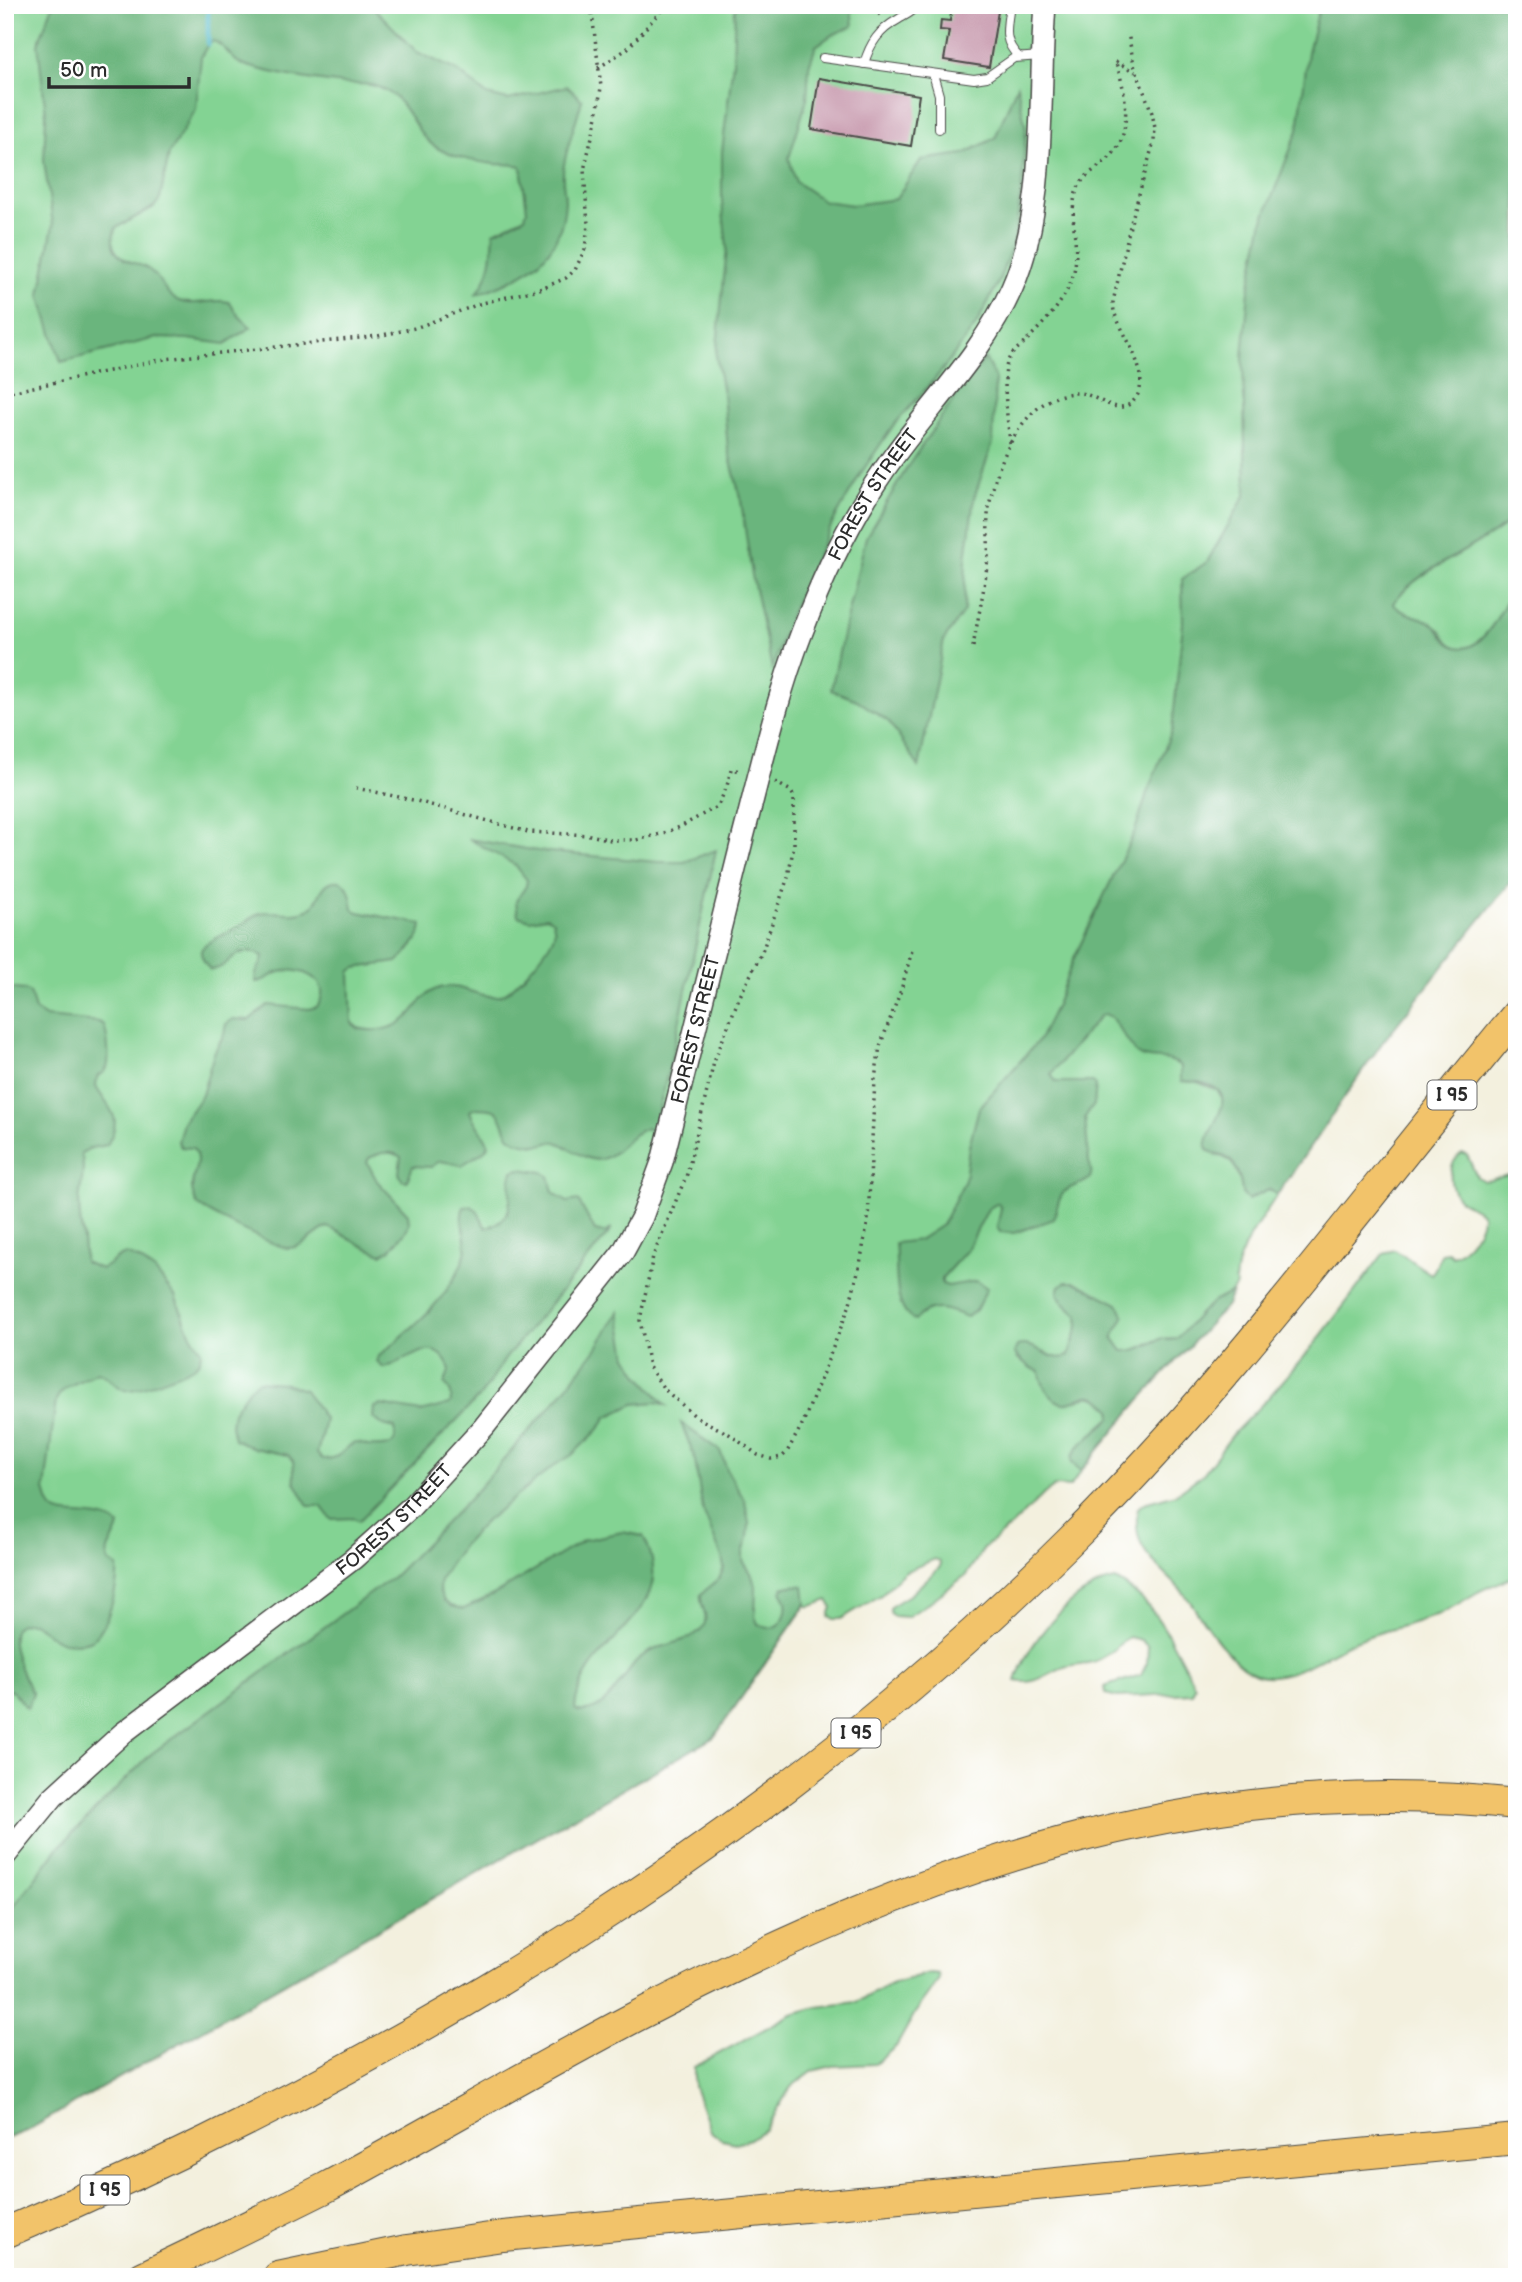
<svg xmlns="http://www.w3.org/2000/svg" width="1522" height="2282" viewBox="0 0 1522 2282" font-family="'Balsamiq Sans',sans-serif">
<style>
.green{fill:#83d393;stroke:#577f5f;stroke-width:2}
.forest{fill:#6ab57d;stroke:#4a7054;stroke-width:2}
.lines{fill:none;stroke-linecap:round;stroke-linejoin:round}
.stream{stroke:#4ab6c7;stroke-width:5}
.building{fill:#c595aa}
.service-casing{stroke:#494946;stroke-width:10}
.tertiary-casing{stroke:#494946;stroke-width:24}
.motorway-casing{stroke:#494946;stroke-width:32}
.path{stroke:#494946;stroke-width:3.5;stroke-dasharray:2 5;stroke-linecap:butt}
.service{stroke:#fff;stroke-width:8}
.tertiary{stroke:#fff;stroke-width:21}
.motorway{stroke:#f2c36a;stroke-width:30}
.labels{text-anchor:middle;stroke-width:5;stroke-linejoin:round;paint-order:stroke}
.shield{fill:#fff;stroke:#6b6b6b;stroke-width:2}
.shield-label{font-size:18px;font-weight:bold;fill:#2b2b2b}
.street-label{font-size:19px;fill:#2b2b2b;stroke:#fff}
</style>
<rect width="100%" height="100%" fill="#fff"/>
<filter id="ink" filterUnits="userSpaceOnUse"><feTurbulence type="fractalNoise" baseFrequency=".0143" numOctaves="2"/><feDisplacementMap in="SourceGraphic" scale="14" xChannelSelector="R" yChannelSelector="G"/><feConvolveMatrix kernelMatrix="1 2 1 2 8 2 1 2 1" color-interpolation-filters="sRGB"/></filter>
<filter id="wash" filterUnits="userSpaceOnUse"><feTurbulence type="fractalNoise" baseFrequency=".00686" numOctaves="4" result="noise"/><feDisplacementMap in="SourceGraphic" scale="28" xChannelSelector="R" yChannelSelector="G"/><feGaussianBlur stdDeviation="1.57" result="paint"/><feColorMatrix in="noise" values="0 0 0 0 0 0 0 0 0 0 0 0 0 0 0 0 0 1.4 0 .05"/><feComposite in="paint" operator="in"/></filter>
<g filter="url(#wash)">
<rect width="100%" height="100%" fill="#f3f0de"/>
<g class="green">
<path d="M5,5H1454L1181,1065V1076L1188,1082H1197L1217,1090L1223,1099L1215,1155C1237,1158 1239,1176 1243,1195L1248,1199L1270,1189L1277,1195C1262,1219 1231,1257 1236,1286L1232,1292L1213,1302L1177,1339C1171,1340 1163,1338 1158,1340C1145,1343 1139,1352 1123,1351L1113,1337L1117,1326L1122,1321L1101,1296L1075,1282L1061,1300L1078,1315L1079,1324L1069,1355C1058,1362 1053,1357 1044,1351L1017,1358L1040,1372L1057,1401C1084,1407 1083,1384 1111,1408L1112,1417L1078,1447L1076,1467L1081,1471L1070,1487L1056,1486L1045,1493L1012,1526L985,1547L966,1575L927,1604L907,1617L893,1616L890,1612V1607L911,1594L940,1567V1562L935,1559L904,1572L881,1595L841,1619H834L829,1616L832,1607L828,1600L809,1607L806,1605L714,1737L26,2131L5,2139Z"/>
<path d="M1510,521L1517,522C1517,538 1518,555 1517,571C1515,592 1484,653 1459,648C1448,646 1446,637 1440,630C1433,622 1407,614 1396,608L1392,603C1424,565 1473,552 1510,521Z"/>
<path d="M1462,1153L1467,1155L1477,1177L1484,1181L1517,1173V1575C1504,1581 1490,1586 1478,1592C1466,1599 1454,1607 1441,1613C1413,1625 1383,1630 1355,1641C1329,1652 1286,1685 1256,1674C1229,1664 1203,1619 1186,1596C1162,1565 1130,1555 1138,1508L1144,1503L1176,1494L1203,1474L1234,1433L1268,1398L1310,1350L1384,1253L1395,1250L1431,1274C1438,1268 1437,1260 1442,1253L1448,1252L1452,1256C1466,1250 1483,1229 1482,1214C1476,1206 1466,1206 1459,1199C1447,1186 1448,1162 1462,1153Z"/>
<path d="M1115,1580C1157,1601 1174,1647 1195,1686L1192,1693L1118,1697L1105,1694L1104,1687L1141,1675L1147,1663L1148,1647L1141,1640L1129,1637C1121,1642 1115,1650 1107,1655C1092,1666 1080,1662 1064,1667C1047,1673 1035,1686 1016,1681C1027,1642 1073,1588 1115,1580Z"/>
<polygon points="929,1973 938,1974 939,1979 915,2013 897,2045 886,2055 875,2064 833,2066 812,2071 791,2087 765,2129 750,2139 736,2143 722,2140 710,2131 694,2087 694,2067 792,2014 817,2007 857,2002 893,1983"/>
</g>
<g class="forest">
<path d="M53,5H371L417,52L458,71L487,95L508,100L567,86L582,100C577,119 563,156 563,174C562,183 565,192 565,201C562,260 524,277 475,295C490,281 493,253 494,232L525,217L527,210L521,166C512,163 503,165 494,164C471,161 441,156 425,138C412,123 405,102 388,92C368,80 357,86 336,83C304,79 272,74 241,64C230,59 226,45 213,41L208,44L201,57L196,109L169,154L160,199L154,207L116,228C113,235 111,243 115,250C123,263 138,262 148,269C161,277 165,296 179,301C195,307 213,298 229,302L240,317L251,327L225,344L188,339L156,338L61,362L40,295L53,225L44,161L46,114L38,44Z"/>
<polygon points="735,5 851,5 853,26 832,35 816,46 809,66 807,99 789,158 796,182 824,201 853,205 896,199 921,160 964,154 995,138 1017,85 1026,129 1022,185 1015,238 998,283 976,325 939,374 893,426 861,473 833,522 809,573 790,616 772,669 752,575 741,501 728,449 723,393 716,356 727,248 722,202 722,152 733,61"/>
<path d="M1320,5H1517V522L1510,521C1473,552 1423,564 1393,603C1401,615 1418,615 1430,622C1442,629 1444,644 1457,647C1486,655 1511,593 1517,572V874L1382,1043L1277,1195L1270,1189L1248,1200L1243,1195C1240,1181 1239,1162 1223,1156C1217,1154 1213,1153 1207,1150C1202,1127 1250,1092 1198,1082C1192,1081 1187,1082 1181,1081V1066C1166,1054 1148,1063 1136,1053L1111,1017L1105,1014L1100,1016L1051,1074L1056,1082H1093L1096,1085L1094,1105L1085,1117L1089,1162C1099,1187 1075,1181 1064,1192C1058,1198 1056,1211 1054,1219L1014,1233L1000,1232L997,1227L1001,1209L998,1203L988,1209L967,1250L942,1278V1284L948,1286L977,1281L987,1288L976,1310L967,1317C948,1310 931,1302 915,1320C891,1311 898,1264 895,1243L919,1240L942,1225L965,1180L969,1146L979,1108L1039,1040L1056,1005L1074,958L1135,831L1147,793L1172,730L1183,623L1182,579L1207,562L1246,494L1243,357L1249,290L1263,220L1298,130L1308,52Z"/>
<polygon points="985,358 995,378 993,442 974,498 966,559 964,611 944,640 919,767 889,722 857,700 831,690 846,620 866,537 908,466 964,384"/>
<path d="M469,839L538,851L658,862H684L716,850L671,1061L653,1132L647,1128C628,1133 620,1154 602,1159C585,1163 570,1146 556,1142C552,1140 545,1145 540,1145C533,1145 520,1143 513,1139C503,1132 505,1118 496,1111C491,1108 481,1108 475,1108L470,1111C473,1122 484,1133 489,1145L484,1151L462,1165L440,1161L431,1167L413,1166L407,1181L402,1180L399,1173L401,1157C392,1150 379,1153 369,1158L367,1162L377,1181L408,1214L409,1223L406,1231L390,1250L382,1254C362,1249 347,1234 327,1227C314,1234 304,1247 289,1248C280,1249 203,1212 197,1204C195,1201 194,1197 193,1194C188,1177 204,1164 193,1148L181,1147L178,1142L183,1122L202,1095L214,1053L224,1034L226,1024L233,1019L249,1020L268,1005L309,1009L317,1007C322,999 325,991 318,982C308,971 290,968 277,973C269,976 265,981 256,982C253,971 263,966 263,956C232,942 232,969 210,970C207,965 200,958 201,951C202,947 205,945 208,943C219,935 234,931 246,922C250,919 255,915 260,913C276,909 292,918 309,909C320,903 319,884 334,881C350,878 351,898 353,909L358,912L422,924C422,937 407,954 397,962L355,968L350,972L352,1023L358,1028C375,1033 395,1029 408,1017C419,1006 424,992 440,988C459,982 479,999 498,996C511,995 548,950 553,937C556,932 554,927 553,921L547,917L530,920L518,916L516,901L526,886L527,880L515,865Z"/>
<path d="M5,988L25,990L30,993L35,1010L46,1017L99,1022L104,1025C107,1033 111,1063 106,1070C104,1073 100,1075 97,1077L96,1087C110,1111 124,1116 107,1145L91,1148L81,1153C85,1166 82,1180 80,1193C76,1217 86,1238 84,1262L101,1269C111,1265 115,1257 126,1254L138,1259L155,1271L175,1296L190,1333L201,1350L200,1360L195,1366C185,1372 133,1393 125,1390C114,1387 108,1374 97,1372C83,1381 63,1385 56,1400L45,1489C47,1497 48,1505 54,1510C65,1519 98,1510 119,1525C117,1540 103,1546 109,1562L117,1566C119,1585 108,1630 91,1640C83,1644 72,1643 64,1642C50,1639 43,1627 32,1623C29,1622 25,1623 21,1624C0,1631 25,1681 33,1694L27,1708L13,1692L5,1688Z"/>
<path d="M519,1169L543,1172L549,1176L553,1192L567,1202L578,1200L595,1231L604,1233L612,1229L505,1359L481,1395L359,1521L354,1518L331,1519L321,1506H308L295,1482L293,1461L288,1455L254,1448L234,1439L231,1425L233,1412L250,1387L258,1381L282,1383L305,1390L325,1420L317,1454L323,1459C344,1460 345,1443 357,1443C361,1443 364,1445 368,1446C376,1447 383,1446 391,1445L395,1441V1428L383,1425L373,1418L374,1407L381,1405L421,1412L450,1404C453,1395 451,1390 444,1384L450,1369C433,1331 409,1363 383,1368L377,1361L379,1356C411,1329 453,1296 465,1254C469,1239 457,1220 464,1207L471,1206L477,1210L486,1228C523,1215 504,1193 513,1171Z"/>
<path d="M1066,1282H1075L1118,1304L1124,1316C1122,1324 1116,1328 1113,1337L1123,1351C1138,1352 1150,1343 1163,1338L1168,1340L1177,1339L1201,1312L1213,1302L1232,1292L1227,1305L1139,1401L1081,1471L1072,1463V1457L1078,1447L1112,1417L1111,1409C1106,1404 1099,1398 1093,1396C1084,1394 1079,1400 1072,1402C1055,1408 1041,1387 1040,1372L1029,1367L1014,1353L1017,1346C1037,1340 1052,1366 1069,1355L1079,1324L1078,1315L1061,1300L1058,1293L1060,1286Z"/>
<path d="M619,1311L627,1356L639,1375L666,1405L657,1402L634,1404L607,1417L598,1430L572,1455L555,1465L486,1521L463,1545L447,1568L440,1580L439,1590L444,1601L451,1606L464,1609L495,1594L584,1540L622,1532L643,1536C687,1616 578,1638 575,1710C605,1719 621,1677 638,1660C653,1643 693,1645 704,1625C709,1614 699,1605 701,1594L719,1579L724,1568L722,1557L703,1511L694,1455L681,1423L720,1451L728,1472L745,1501L749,1523L748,1538L743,1553V1561L751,1573L756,1588L755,1616L758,1624C778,1638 795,1610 782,1593L783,1588C789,1585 797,1585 804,1586L806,1604L714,1737L26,2131L5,2139V1918L58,1848L151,1754L394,1576L469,1499L559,1397L596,1349Z"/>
</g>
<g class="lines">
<polyline class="stream" points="208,44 208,5"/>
</g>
<g id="blocks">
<g class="building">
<polygon points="952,5 999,5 989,67 944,60 949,31 940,30 941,20 950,21"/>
<polygon points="819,78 919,95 911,146 811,129"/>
</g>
</g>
</g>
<g filter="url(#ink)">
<use href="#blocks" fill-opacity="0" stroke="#494946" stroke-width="2"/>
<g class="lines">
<defs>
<g id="service">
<path d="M1010,5C1007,27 1002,41 1019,57"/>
<polyline points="823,58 974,79 987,77 1014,58 1041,56"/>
<path d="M864,64C870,43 879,30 899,19C906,15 913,12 918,5"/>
<polyline points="933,74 939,95 939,129"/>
</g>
<g id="tertiary">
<path id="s1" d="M5,1856L53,1797L123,1733L353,1559L410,1508L484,1427L623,1252L642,1217L662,1162C688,1055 715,948 742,841C760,772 776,699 802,632C825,571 855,509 894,456C934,401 984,351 1012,288C1048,207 1038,94 1045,5"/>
</g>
<g id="motorway">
<path d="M5,2233C394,2067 768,1841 1069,1542C1234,1379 1369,1192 1517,1014"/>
<path d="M142,2277C203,2248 263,2219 323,2189C428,2133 530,2072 635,2017C915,1871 1196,1768 1517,1804"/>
<polyline points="278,2277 407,2250 503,2236 1517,2139"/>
</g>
</defs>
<use href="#service" class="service-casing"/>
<use href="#tertiary" class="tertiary-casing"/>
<use href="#motorway" class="motorway-casing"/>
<g class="path">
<polyline points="868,5 880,15"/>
<polyline points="598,68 627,49 666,5"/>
<polyline points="5,393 165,359 378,336 415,328 479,304 543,288 566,278 575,270 585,249 588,225 584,170 597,116 601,87 591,5"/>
<path d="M1010,443C1008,423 1002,382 1007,363C1010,354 1017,349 1024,343C1044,323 1065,303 1073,275C1082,246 1065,212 1079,186C1085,174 1101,166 1110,157C1134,134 1126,88 1115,61L1135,72"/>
<path d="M973,647C978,617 985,587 988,557C989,543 987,529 988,515C993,468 1023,392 1079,393C1098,394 1121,422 1137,396C1151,373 1122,333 1114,312L1113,302L1130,226L1154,141L1155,128L1152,113L1134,65L1128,33"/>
<polyline points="775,782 791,791 794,797 794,844 788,877 762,952 739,998 714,1062 687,1174 653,1256 640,1320 649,1367 664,1389 696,1417 729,1434 758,1455 771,1459 782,1457 787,1452 803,1423 849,1307 860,1264 868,1220 875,1079 880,1046 901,990 913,947"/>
<polyline points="356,788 413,800 528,832 590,835 611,840 636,840 661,834 680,827 718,806 727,786 731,769 741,771"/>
</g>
<use href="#service" class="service"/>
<use href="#tertiary" class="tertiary"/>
<use href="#motorway" class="motorway"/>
</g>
</g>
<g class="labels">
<g class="shield">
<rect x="1427.5" y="1080.5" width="49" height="29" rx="5"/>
<rect x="831.5" y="1718.5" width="49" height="29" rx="5"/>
<rect x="80.5" y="2175.5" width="49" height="29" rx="5"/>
</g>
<g class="shield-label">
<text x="1452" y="1101">I 95</text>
<text x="856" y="1739">I 95</text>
<text x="105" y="2196">I 95</text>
</g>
<g class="street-label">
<text dy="7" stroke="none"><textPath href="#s1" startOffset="1671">FOREST STREET</textPath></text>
<text dy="7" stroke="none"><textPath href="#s1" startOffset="1104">FOREST STREET</textPath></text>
<text dy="7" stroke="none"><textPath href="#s1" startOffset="516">FOREST STREET</textPath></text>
</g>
</g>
<rect width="1522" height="2282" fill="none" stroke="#fff" stroke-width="28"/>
<path d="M49 77v10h140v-10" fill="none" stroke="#2b2b2b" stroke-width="3.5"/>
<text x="60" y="77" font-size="21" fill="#2b2b2b" stroke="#ffffff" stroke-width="5" paint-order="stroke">50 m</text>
</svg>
